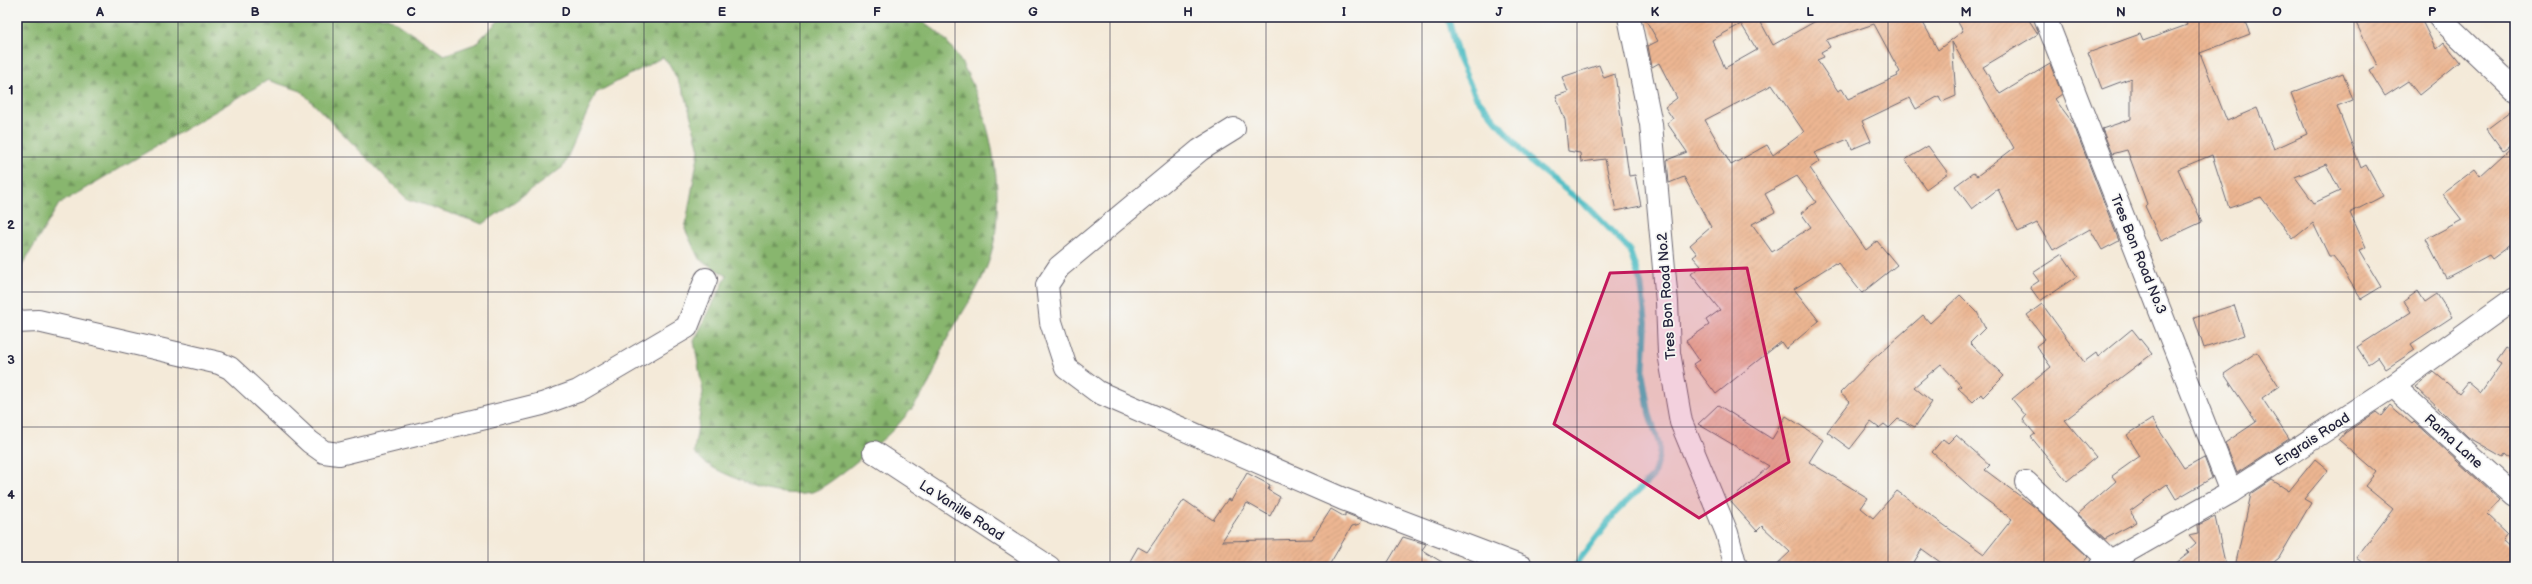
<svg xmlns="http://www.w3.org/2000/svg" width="2532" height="584" viewBox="0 0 2532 584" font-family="'Balsamiq Sans',sans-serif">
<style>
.forest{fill:url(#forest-firs);stroke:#556c54}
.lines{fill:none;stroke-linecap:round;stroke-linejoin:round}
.stream{stroke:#4fbdc4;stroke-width:6}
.building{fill:url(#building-hatch);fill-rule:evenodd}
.minor-casing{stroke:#6c6872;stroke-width:24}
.tertiary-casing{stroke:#6c6872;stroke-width:24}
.minor{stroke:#fff;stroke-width:22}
.tertiary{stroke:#fff;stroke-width:22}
.marked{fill:#c2185b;fill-opacity:0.2;stroke:#c2185b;stroke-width:3;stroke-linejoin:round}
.grid{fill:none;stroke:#22223b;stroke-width:1;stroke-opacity:0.55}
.labels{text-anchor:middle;stroke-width:3.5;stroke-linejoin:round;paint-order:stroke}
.street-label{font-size:14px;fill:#22223b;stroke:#f6f6f2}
.neatline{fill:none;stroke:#22223b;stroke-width:1.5}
.grid-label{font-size:13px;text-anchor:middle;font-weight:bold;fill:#22223b}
</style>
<defs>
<pattern id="forest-firs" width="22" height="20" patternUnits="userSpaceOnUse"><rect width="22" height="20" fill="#88b66e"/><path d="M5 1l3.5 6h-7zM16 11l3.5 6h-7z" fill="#6f945c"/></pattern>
<pattern id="building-hatch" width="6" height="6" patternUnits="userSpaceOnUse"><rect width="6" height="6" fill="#ecb692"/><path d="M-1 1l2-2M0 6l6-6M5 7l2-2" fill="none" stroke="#ca9c7f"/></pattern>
</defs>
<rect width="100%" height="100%" fill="#f6f6f2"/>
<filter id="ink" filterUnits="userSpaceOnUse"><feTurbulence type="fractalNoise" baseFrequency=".025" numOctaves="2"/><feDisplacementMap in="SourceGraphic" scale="8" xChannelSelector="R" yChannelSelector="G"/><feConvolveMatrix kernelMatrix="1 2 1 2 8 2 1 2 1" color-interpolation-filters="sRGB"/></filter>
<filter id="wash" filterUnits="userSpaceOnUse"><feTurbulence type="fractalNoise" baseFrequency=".012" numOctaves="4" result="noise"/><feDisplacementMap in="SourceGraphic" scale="16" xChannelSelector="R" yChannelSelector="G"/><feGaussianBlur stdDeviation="0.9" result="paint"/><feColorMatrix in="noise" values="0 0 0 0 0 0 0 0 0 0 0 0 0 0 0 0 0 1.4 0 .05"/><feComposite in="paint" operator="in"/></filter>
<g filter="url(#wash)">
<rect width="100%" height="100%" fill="#f4ead9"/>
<path class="forest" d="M17,17H388L444,55L475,44L502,17H917C929,26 942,34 951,47C989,97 1009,197 990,258C980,290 961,312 946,341C940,355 936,370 929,383C920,400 904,419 890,433C878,444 826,489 812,492C787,496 768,492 744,482C725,473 707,468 694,452L703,392L694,341L727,276L699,259L685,229L699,150L686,97L671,67L663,57L596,93L563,167L483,224L407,199L301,91L268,80L59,204L17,274Z"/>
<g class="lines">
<polyline class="stream" points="1448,17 1459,60 1476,97 1533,164 1589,208 1629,249 1641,284 1646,323 1643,376 1649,413 1659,444 1659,456 1653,476 1616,512 1574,567"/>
</g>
<g id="blocks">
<g class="building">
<path d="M1644,17H1758L1773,45L1823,17H1920L1938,50L1963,31L1955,17H2027L2038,34L1983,67L2000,94L2050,64L2062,94L2055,99L2073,123L2119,241L2102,250L2090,229L2053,250L2037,223L2018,232L1998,189L1972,209L1955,186L1973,173L1977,176L2014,148L1952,42L1956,96L1942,102L1939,96L1916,109L1910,98L1862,121L1871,141L1852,149L1848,139L1814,153L1820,161L1810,168L1866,250L1877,241L1897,265L1862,293L1838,263L1836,265L1835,263L1794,289L1819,321L1786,349L1781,342L1716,394L1693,364L1699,360L1686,341L1709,325L1706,320L1720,310L1691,274L1701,266L1693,257L1697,254L1690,245L1711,227L1684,177L1669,183L1667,160L1687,152L1667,123L1673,119L1665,107L1677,98L1659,63L1652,67L1648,46L1658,41ZM1741,24L1757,50L1725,68L1712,40ZM1874,24L1900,72L1897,74L1898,76L1848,99L1842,89L1838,91L1817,60L1824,57L1821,52L1830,47L1826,40ZM1772,85L1804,132L1773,155L1767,145L1731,165L1705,120ZM1797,176L1816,202L1801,213L1811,227L1772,252L1752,224L1775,212L1765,194Z"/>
<path d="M2184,17H2243L2250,34L2200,53L2227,121L2257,108L2274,149L2307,134L2291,93L2343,73L2353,100L2337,106L2361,168L2366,165L2383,196L2350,213L2366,247L2359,250L2381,287L2361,299L2337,261L2333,256H2329L2313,223L2293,239L2261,197L2229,208L2212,155L2178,169L2202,222L2161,241L2145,206L2147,204L2127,150L2112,154L2102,129L2131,119V78L2102,89L2088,53L2140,34L2143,41L2187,25ZM2326,164L2340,191L2314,203L2295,177Z"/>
<polygon points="2353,17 2420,17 2436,49 2444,42 2460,62 2419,95 2408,81 2385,96 2369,70 2377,65"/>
<polygon points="1599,65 1604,78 1615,74 1629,176 1635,175 1641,206 1616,211 1605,159 1581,162 1580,153 1568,151 1565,120 1556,96 1568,92 1562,77"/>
<polygon points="2515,108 2515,142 2503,151 2487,129"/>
<polygon points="2515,144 2515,242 2492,259 2489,255 2446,278 2426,239 2462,220 2442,194 2475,169 2480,176"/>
<polygon points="1928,146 1948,173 1926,189 1905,160"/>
<polygon points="2062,254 2077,276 2040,301 2030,287 2039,281 2033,273"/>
<polygon points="2418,291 2425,302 2437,294 2452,317 2411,344 2415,350 2386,369 2378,357 2368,364 2357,347 2411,312 2404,301"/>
<polygon points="1960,295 1977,312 1985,328 1970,343 2004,376 1983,397 1981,394 1973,402 1958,388 1961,386 1941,364 1914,387 1932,402 1915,427 1898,419 1889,428 1884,424 1879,428 1871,422 1850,449 1827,432 1850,402 1840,393 1872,360 1923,315 1930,323"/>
<polygon points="2042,304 2084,362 2096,353 2098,357 2132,329 2152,354 2065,420 2096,457 2067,481 2031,437 2035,434 2023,420 2026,416 2012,399 2051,367 2036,346 2045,339 2027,315"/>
<polygon points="2234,305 2244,335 2204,348 2194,318"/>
<polygon points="2515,344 2515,463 2505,454 2503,457 2468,437 2416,387 2434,372 2459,393 2468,382 2481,393 2501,364 2496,361 2505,348 2510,351"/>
<polygon points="2257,352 2279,386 2262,398 2289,439 2237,473 2225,443 2256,422 2224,374"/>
<polygon points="1718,405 1772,439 1786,416 1823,440 1809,462 1868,498 1861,508 1873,518 1897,491 1984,554 2012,519 1978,494 1932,452 1943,439 1948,443 1956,435 1990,465 1985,470 2036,508 2088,557 2079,567 1947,567 1922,549 1911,567 1774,567 1790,552 1762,526 1757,531 1730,501 1769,466 1698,424"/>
<polygon points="2390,405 2412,424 2414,422 2500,500 2487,514 2508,534 2503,540 2515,551 2515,567 2369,567 2356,558 2393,509 2365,486 2376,472 2339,440 2345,433 2376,412 2381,416"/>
<polygon points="2152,419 2184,468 2204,457 2212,478 2176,499 2167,484 2130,511 2137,522 2105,539 2078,514 2116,481 2112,476 2140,456 2127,435"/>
<polygon points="2315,459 2328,470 2304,499 2311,503 2279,558 2268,567 2235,567 2251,494 2272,480 2289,491"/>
<polygon points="1247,473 1270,485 1268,490 1280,497 1270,516 1247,503 1222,541 1312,539 1331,509 1345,517 1345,513 1362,520 1360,524 1352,526 1328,567 1136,567 1137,565 1130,561 1138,547 1147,552 1184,500 1213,520 1228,499 1231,501"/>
<polygon points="2215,517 2226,567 2171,567 2189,553 2187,551 2196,543 2189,535 2199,533 2198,525"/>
<polygon points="1403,537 1426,544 1422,550 1450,567 1385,567"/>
</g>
</g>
</g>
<g filter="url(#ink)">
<use href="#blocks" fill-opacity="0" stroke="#6c6872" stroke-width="1"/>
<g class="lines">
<defs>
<g id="minor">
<polyline points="1629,17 1651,124 1667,302 1669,353 1681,422 1727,533 1736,567"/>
<polyline points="2045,17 2231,492"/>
<polyline points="2439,17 2515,90"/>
<polyline points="1234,129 1200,150 1059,267 1047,285 1051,322 1066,368 1098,392 1343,499 1522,567"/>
<polyline points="17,322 38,321 219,363 230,368 310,442 324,452 339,454 542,404 578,391 687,327 706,279"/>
<polyline points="2393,386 2515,496"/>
<polyline points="874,452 1049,567"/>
<polyline points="2026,482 2109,560"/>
</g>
<polyline id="tertiary" points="2100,567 2231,492 2393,386 2515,298"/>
</defs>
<use href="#minor" class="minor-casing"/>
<use href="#tertiary" class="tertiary-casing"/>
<use href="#minor" class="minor"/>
<use href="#tertiary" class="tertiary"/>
</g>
</g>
<path class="marked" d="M1747,268L1789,462L1699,518L1554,424L1610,273Z"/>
<path class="grid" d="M178,17V567M333,17V567M488,17V567M644,17V567M800,17V567M955,17V567M1110,17V567M1266,17V567M1422,17V567M1577,17V567M1732,17V567M1888,17V567M2044,17V567M2199,17V567M2354,17V567M17,157H2515M17,292H2515M17,427H2515"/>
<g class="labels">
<g class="street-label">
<text transform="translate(2139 254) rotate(68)" y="5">Tres Bon Road No.3</text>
<text transform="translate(1666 296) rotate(-94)" y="5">Tres Bon Road No.2</text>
<text transform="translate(2312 439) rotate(-33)" y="5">Engrais Road</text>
<text transform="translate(2454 441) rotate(42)" y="5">Rama Lane</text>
<text transform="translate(962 510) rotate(33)" y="5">La Vanille Road</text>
</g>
</g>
<rect width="2532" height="584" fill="none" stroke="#f6f6f2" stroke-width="44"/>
<rect x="22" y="22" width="2488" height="540" class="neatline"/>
<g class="grid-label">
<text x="100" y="16">A</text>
<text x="255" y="16">B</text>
<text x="411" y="16">C</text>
<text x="566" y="16">D</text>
<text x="722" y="16">E</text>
<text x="877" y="16">F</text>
<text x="1033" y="16">G</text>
<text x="1188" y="16">H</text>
<text x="1344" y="16">I</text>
<text x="1499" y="16">J</text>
<text x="1655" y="16">K</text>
<text x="1810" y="16">L</text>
<text x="1966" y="16">M</text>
<text x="2121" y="16">N</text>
<text x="2277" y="16">O</text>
<text x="2432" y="16">P</text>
<text x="11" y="94">1</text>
<text x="11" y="229">2</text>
<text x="11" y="364">3</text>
<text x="11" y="499">4</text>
</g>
</svg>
